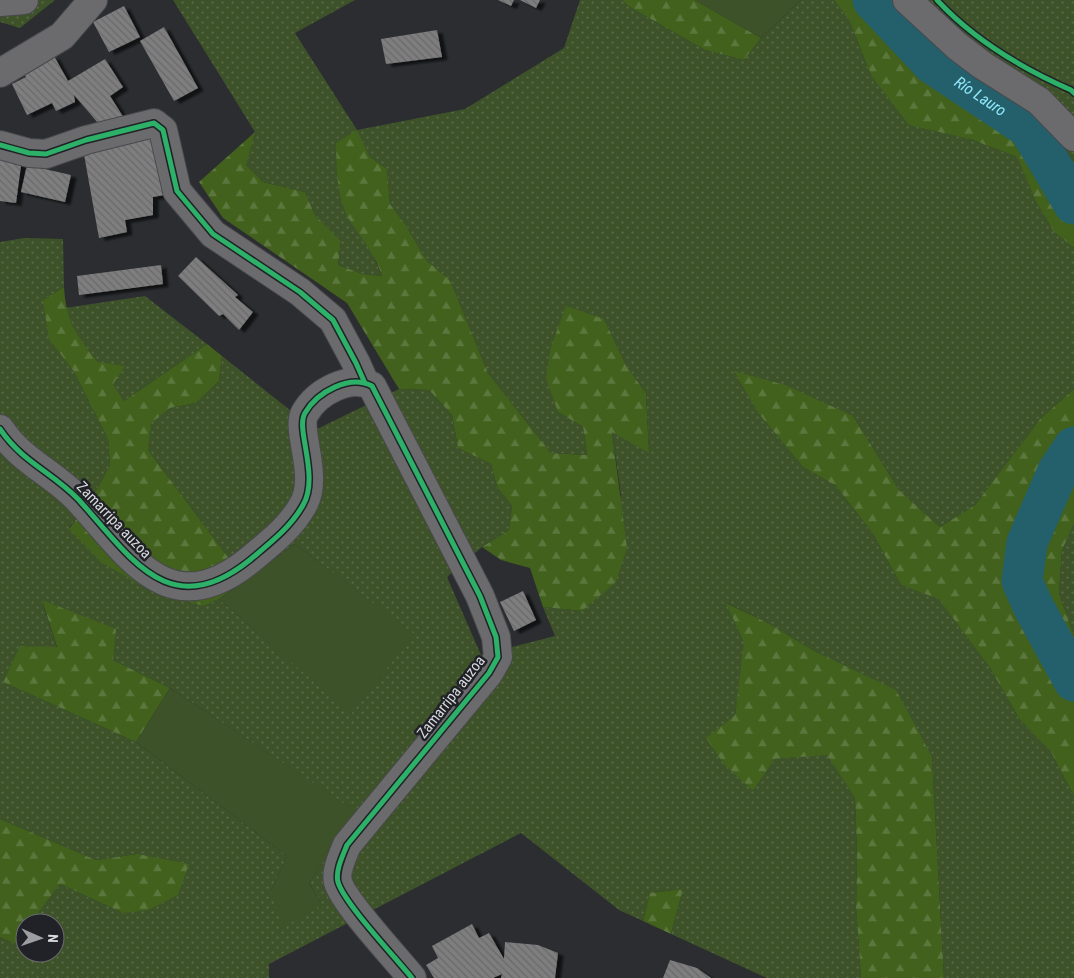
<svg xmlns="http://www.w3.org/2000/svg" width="1074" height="978" viewBox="0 0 1074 978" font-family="'Roboto Condensed',sans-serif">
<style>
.grass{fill:url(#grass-dots);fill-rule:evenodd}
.forest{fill:url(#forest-firs)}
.garden{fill:#3d5228}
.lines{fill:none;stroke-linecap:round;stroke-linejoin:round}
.river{stroke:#23606c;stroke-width:41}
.building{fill:url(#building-back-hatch);filter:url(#shadow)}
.minor-casing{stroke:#48494c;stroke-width:30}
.minor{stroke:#6b6b6d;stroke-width:28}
.cycleway-casing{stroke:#202227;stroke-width:8}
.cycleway{stroke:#2db169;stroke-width:5}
.labels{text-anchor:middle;stroke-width:5;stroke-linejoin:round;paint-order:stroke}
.street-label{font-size:15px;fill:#dadbdf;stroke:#202227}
.water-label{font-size:16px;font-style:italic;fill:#8fe6f7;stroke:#202227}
</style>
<defs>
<pattern id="grass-dots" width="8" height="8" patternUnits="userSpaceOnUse" patternTransform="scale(1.25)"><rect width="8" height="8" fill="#3d5228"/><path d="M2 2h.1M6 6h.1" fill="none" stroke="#586a47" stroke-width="1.8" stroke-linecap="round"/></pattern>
<pattern id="forest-firs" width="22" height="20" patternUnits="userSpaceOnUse" patternTransform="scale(1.25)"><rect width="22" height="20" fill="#41611c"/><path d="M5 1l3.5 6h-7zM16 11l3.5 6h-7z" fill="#5c773d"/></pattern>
<pattern id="building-back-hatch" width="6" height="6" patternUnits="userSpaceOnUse" patternTransform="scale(1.25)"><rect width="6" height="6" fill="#7f7e7f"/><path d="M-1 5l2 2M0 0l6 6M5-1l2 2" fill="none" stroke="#69696a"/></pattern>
<filter id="shadow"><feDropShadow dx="5.5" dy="3" stdDeviation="1" flood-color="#0009"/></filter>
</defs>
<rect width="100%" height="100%" fill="#2b2d30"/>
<g class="grass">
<polygon points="0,0 55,0 20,28 0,22"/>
<path d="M173,0H355L295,33L357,130L465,109L564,48L580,0H622L628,6L705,50L744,60L761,38L801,0H834L849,20L871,75L970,139L1017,157L1035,200L1054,232L1074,248V389L1040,419L975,505L940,527L899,490L853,416L759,414L803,467L836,486L873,534L901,585L939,598L990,668L1020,720L1051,752L1074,796V978H944L932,757L818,653L768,623L727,603L745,642L735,715L707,738L753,791L775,759L827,754L855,798L857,854L856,907L861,978H767L671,934L683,889L650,893L643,921L619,910L521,833L269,964V978H0V937L15,944L25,931V953H55V923H31L60,884L123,913L137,854L96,860L0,819V242L24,238L63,239L64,287L43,300L73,370L108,439L110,465L97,489L69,528L204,606L219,599L351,713L413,634L295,544L245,580L148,450L150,423L170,408L196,403L219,381L222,356L315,430L399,389L429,390L452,415L458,448L491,464L497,487L512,506L509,530L482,547L447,577L481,655L555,636L543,607L582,611L621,495L612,431L649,452L646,393L627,367L604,319L558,412L583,427L587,455L551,453L488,373L450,280L427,261L405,224L390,204L387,169L369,156L349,218L369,246L382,276L363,274L338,265L341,241L315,215L305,192L263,182L245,164L255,132ZM42,601L113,660L170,688L356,812L309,883L322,905L271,891L287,856L136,742L3,682L21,646L57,648Z"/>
<polygon points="890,0 1074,0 1074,167 1048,127 978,80 928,41"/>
<polygon points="145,296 207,344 124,401 98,362 77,336 65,308"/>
<polygon points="1074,524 1074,636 1059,593 1062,550"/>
</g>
<g class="forest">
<polygon points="622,0 695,0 761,38 744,60 705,50 628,6"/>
<polygon points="834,0 890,0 928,41 978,80 1048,127 1074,167 1074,248 1054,232 1035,200 1017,157 970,139 909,125 871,75 849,20"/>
<path d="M357,130L369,156L387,169L390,204L405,224L427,261L450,280L488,373L551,453L587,455L583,427L558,412L546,378L551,347L566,306L604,319L627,367L646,393L649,453L612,432L627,548L616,582L582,611L543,607L530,568L501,560L482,547L509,530L512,506L497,487L491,464L458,448L452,415L429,390L399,389L347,303L223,218L199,182L255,132L246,165L263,182L305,192L315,215L341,241L338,265L363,274L382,276C375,254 361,238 349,219C336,195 337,169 336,143Z"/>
<path d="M64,287C66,322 77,336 98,362L125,366L113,384L124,401L207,344L222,356L219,381L196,403L170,408L151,423L148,450L245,580L219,599L204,606L149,590L101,562L69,529L97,489L110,465L108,439L73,370L49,339L43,300Z"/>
<polygon points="734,371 785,385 853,416 899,490 940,527 975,505 1040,419 1074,389 1074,524 1062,550 1059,593 1074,636 1074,796 1051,752 1020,720 990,668 939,599 901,585 873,534 836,486 803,467 759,414"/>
<polygon points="42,600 116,629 113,660 170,688 136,742 3,682 20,646 57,647"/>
<polygon points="726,603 768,623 818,653 896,690 932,757 944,978 861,978 856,907 857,854 855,798 827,755 775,759 753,791 724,764 706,738 735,715 744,642"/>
<polygon points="0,819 96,860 137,854 189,864 178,895 148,910 123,913 60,884 31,923 25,923 25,931 15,944 0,937"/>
<polygon points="683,889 671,934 643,921 650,893"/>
</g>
<g class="garden">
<polygon points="695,0 801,0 761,38"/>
<polygon points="295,544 414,634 351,714 219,599"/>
<polygon points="170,688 357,812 309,883 322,905 283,927 271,891 287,856 136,742"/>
</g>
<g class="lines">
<g class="river">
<path id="s1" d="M873,0L933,64L1029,128L1074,204"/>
<polyline points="1074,447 1058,471 1027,543 1022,581 1033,606 1074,681"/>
</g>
</g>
<g class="building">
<polygon points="498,0 514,0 511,6"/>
<polygon points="520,0 540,0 536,8"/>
<polygon points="124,6 140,37 109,52 93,22"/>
<polygon points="164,27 198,88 174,101 140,41"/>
<polygon points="437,30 442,57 386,64 381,39"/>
<polygon points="54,56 68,81 105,59 123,87 110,96 124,118 104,130 74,95 75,102 56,111 52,103 27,115 12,84 26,77 23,71"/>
<polygon points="159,135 170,194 153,197 153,215 125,220 127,232 99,238 83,149"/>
<polygon points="0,155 22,158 16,203 0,201"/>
<polygon points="27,165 71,175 65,202 21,192"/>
<polygon points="196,257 238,295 235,297 253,312 239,330 223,314 219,316 178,276"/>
<polygon points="161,265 163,284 79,295 77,276"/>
<polygon points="523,591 536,620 514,631 500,602"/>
<polygon points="472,924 479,938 489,933 504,959 505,942 538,945 558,953 555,978 501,978 502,974 493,978 434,978 426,965 438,958 432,946"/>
<polygon points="670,960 697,968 711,978 663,978"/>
</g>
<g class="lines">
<defs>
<g id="minor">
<polyline points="907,0 957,46 982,65 1039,101 1074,137"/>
<polyline points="0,2 24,0"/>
<polyline points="0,73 62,36 93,0"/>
<polyline points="0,145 29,153 46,154 86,140 154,123 163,130 177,191 213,234 300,292 333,320 356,363 364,381"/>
<path d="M0,429C22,462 52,472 78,499C130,556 169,626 251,559C270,543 291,527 303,505C320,476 295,429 305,413C317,392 350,374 372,386L480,596L496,637L498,657L489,673L347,845C343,855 335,871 338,882C344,903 396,958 412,978"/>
</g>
</defs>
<use href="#minor" class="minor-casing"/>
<use href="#minor" class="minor"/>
<defs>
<g id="cycleway">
<path d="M937,0C974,40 1021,68 1071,90L1074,93"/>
<polyline points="0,145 29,153 46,154 86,140 154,123 163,130 177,191 213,234 300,292 333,320 356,363 364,381"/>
<path d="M0,429C22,462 52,472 78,499C130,556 169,626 251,559C270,543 291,527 303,505C320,476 295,429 305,413C317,392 350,374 372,386L480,596L496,637L498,657L489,673L347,845C343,855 335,871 338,882C344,903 396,958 412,978"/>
</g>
</defs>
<use href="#cycleway" class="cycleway-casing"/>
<use href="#cycleway" class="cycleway"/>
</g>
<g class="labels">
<g class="street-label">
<text transform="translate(114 520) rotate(46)" y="5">Zamarripa auzoa</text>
<text transform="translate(451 697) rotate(-52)" y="5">Zamarripa auzoa</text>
</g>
<g class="water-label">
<text dy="6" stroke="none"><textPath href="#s1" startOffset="145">Río Lauro</textPath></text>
</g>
</g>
<g transform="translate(40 938) rotate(92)"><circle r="24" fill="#202227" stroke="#6a6c71"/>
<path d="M0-4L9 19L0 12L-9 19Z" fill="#9d9ea2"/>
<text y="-8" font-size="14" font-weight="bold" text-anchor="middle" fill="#dadbdf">N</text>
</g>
</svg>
